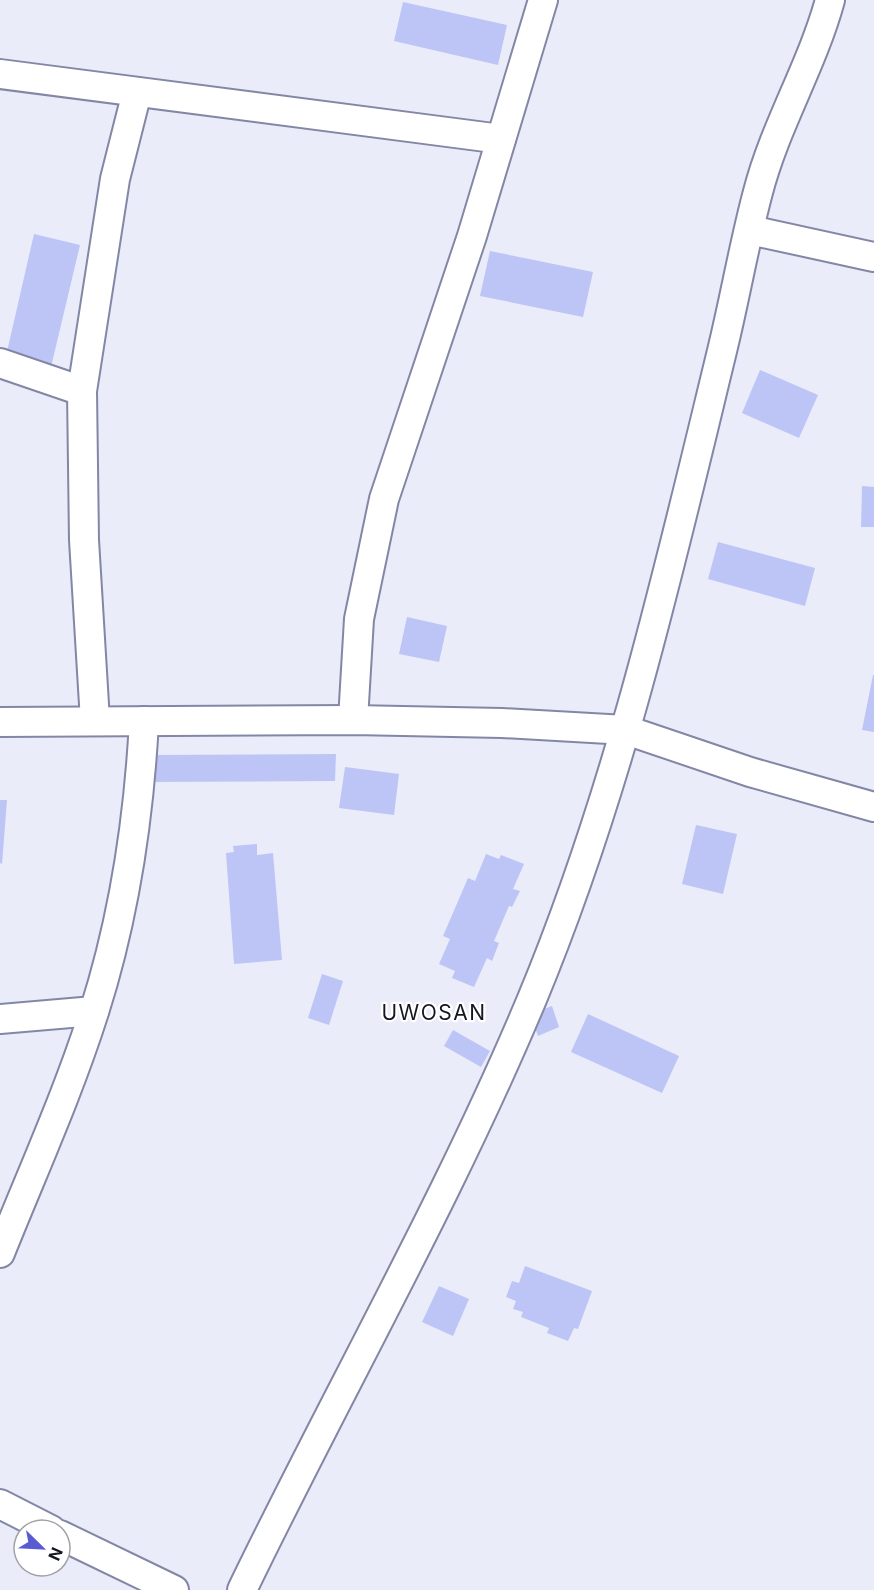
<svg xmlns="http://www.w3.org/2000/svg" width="874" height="1590" viewBox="0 0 874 1590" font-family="Inter,sans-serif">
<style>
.building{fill:#bdc5f6}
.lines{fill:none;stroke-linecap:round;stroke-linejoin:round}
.minor-casing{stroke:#8287a5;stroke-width:32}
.minor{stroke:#fff;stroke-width:28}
.labels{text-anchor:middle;stroke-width:4.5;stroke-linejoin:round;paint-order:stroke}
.quarter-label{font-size:21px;letter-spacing:1.5px;fill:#141621;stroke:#fff}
</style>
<rect width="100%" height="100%" fill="#eaecf9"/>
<g class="building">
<polygon points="403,2 507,25 498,65 394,41"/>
<polygon points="34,234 80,245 51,367 6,356"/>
<polygon points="490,251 593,272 583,317 480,296"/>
<polygon points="760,370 818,395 799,438 742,413"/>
<polygon points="862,486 874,487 874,527 861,527"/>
<polygon points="718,542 815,568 805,606 708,579"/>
<polygon points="407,617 447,626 439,662 399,654"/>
<polygon points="873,675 874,675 874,732 862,730"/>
<polygon points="336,754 335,781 151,782 151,755"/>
<polygon points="345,767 399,774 394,815 339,808"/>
<polygon points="0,800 7,800 2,864 0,863"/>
<polygon points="696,825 737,834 723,894 682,884"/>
<polygon points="257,844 257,855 273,853 282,960 234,964 226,853 234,852 233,846"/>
<polygon points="486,854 499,859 501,855 524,864 513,889 520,891 512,907 509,906 494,941 499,943 492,961 487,958 474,987 452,978 455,971 439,964 450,939 443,936 468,878 475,881"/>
<polygon points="322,974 343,981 329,1025 308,1018"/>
<polygon points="552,1006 559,1027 538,1036 530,1014"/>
<polygon points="588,1014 679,1056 662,1093 571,1052"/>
<polygon points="453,1030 490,1051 481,1067 444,1046"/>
<polygon points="525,1266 592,1291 578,1329 574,1328 568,1341 547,1333 549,1328 521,1317 523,1312 513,1309 516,1301 506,1297 512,1281 519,1283"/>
<polygon points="439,1286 469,1299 453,1336 422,1322"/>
</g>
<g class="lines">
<defs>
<g id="minor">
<polyline points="0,74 501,139"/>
<polyline points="750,230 874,257"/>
<polyline points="0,363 82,391"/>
<polyline points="353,720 359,619 384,499 472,236 543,0"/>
<polyline points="95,721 84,540 82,391 115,179 137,92"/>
<polyline points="0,722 353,720 502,723 626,730 750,772 874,807"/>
<polyline points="0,1019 94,1011"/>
<path d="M0,1253C32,1173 68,1094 94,1012C124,918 139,818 144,721"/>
<polyline points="0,1504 51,1530"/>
<polyline points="60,1535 174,1590"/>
<path d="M242,1590C337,1393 447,1202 532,999C619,790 669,569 722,351C735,298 744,244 758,192C775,126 812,66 830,0"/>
</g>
</defs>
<use href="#minor" class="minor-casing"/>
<use href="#minor" class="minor"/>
</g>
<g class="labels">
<g class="quarter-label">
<text x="434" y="1020">UWOSAN</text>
</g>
</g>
<g transform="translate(42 1548) rotate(114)"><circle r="28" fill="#ffffff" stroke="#a1a2a6" stroke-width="1.5"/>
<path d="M0-4.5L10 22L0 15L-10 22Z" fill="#5a5bd3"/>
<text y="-9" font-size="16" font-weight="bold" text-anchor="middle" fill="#141621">N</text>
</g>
</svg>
